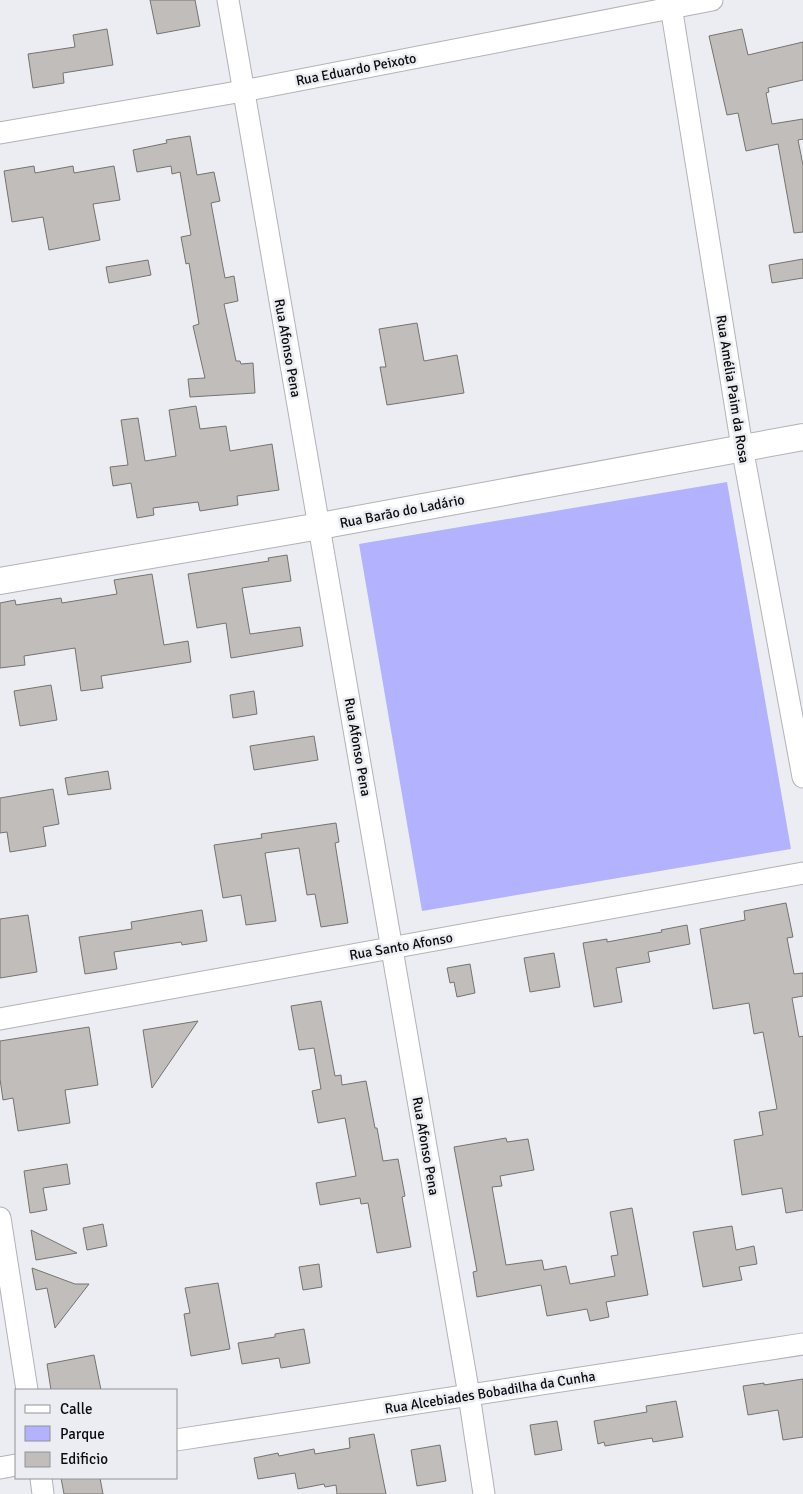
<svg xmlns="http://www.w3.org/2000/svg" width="803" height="1494" viewBox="0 0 803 1494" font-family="Signika,sans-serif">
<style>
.green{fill:#b3b2fe}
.building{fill:#c1bdba;stroke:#76726f}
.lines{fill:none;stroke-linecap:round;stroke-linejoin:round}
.minor-casing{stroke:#b2b2b7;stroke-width:23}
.major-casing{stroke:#b2b2b7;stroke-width:28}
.minor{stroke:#fff;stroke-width:21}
.major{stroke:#fff;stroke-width:26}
.labels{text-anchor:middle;stroke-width:5;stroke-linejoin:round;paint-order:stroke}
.street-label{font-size:14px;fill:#0b0b0d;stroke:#ecedf2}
</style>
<rect width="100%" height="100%" fill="#ecedf2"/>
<polygon class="green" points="727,482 791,849 422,911 359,544"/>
<g class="building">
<polygon points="150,0 195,0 200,26 157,34"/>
<polygon points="107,29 113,65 63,73 64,83 33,88 28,54 75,47 73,35"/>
<polygon points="742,29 748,55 803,42 803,80 768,88 769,92 766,93 772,124 803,119 803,139 798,140 803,165 803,232 794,233 778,144 746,151 738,113 727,115 709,36"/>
<polygon points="190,136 197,175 214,172 220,201 211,203 225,278 234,276 238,301 224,304 236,361 240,361 241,364 253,363 255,393 190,397 188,379 205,378 193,326 199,324 189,263 186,264 181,237 191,235 180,172 172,174 171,166 137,172 133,150 167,143 166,140"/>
<polygon points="34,166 35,173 73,166 74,173 114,166 120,200 93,204 100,240 49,250 43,217 12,222 4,171"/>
<polygon points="803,259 803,278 772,283 769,265"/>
<polygon points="148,260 151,275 109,283 106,267"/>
<polygon points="417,323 424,361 457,355 464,393 387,405 380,367 386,367 379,329"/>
<polygon points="196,406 200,429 226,426 230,451 272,444 279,490 237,496 238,505 200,511 198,502 153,508 154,515 137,518 131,483 113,486 110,467 128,465 121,420 138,418 145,461 176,456 169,410"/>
<polygon points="287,555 291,581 242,588 250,634 300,627 303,646 231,658 226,623 197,628 188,574 269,561 268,558"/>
<polygon points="152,574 164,645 188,641 191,662 101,676 103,688 81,691 75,648 24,656 25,665 0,668 0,603 15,600 16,605 61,598 62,603 117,594 114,580"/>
<polygon points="51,685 57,720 20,726 14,691"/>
<polygon points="254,691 257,714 233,718 230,695"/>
<polygon points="314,736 318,760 254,770 250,746"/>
<polygon points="108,771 111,789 68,795 65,778"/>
<polygon points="53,789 59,824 43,827 46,846 10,852 7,832 0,833 0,798"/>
<polygon points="336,823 339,842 335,843 348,923 321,927 315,894 307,895 299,848 265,853 276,921 246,925 241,895 223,898 214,845 262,838 261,834"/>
<polygon points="786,903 793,937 787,938 794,974 803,973 803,996 792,998 799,1037 803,1036 803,1210 786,1213 782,1188 742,1195 734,1140 763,1135 759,1112 777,1109 763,1032 754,1034 749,1003 713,1009 700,929 745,920 744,911"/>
<polygon points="202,910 207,941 182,945 181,942 114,952 117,969 85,974 79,937 132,929 131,922"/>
<polygon points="28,915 37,972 0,978 0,919"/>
<polygon points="687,925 690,944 648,952 650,962 616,968 622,1002 594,1007 583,943 607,939 607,942 662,932 661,930"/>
<polygon points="554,953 560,987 530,992 524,958"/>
<polygon points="470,964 475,993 457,997 454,982 450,983 447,968"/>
<polygon points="321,1001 335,1076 341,1075 342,1085 366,1081 375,1128 377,1128 383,1161 398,1159 405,1196 402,1197 411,1247 377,1253 368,1203 361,1204 360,1198 320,1205 316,1183 356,1176 345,1118 318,1123 312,1091 321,1089 314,1048 299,1050 291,1006"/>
<polygon points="198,1021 152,1088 143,1030"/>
<polygon points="89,1027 98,1085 65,1090 70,1123 18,1131 13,1098 3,1100 0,1079 0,1041"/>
<polygon points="506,1138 507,1142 528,1139 534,1170 500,1176 502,1186 492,1187 506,1265 542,1260 544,1270 566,1266 570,1284 615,1276 611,1256 618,1255 610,1212 632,1208 648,1295 606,1302 609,1317 590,1321 587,1309 547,1316 541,1285 477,1297 473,1272 477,1271 454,1147"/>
<polygon points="67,1164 70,1184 43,1188 47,1210 30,1213 24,1171"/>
<polygon points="103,1224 107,1246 87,1250 83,1228"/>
<polygon points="732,1226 736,1250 754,1246 757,1264 739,1267 742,1280 703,1287 693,1232"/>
<polygon points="31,1230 77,1253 36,1260"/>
<polygon points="319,1264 322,1287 303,1290 299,1267"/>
<polygon points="32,1268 75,1284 89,1284 55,1328 47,1288 36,1290"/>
<polygon points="218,1283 230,1349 191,1356 184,1314 190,1313 185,1288"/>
<polygon points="304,1329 310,1363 281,1368 279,1358 242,1364 238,1343 275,1337 275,1334"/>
<polygon points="94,1355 101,1390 51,1390 47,1364"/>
<polygon points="803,1379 803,1437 783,1440 778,1410 748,1415 743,1386 764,1383 764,1385"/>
<polygon points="676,1401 683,1437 653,1442 652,1438 605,1446 604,1442 598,1444 594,1421 647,1412 646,1406"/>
<polygon points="557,1421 562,1450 535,1455 530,1425"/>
<polygon points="374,1434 386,1494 337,1494 336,1485 325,1487 324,1484 298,1489 295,1473 258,1479 254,1458 278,1453 279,1456 314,1449 315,1454 350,1448 349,1438"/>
<polygon points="440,1445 446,1481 417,1486 411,1450"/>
<polygon points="61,1478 100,1478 103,1494 64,1494"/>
</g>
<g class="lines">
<defs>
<g id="minor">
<polyline points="228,0 469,1395 484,1494"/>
<polyline points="670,0 742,447 803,777"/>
<polyline points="0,133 243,91 712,0"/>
<polyline points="0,1019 803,873"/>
<polyline points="0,1218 27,1390"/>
<polyline points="176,1440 803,1344"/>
<polyline points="0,1468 16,1465"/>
<polyline points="41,1478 43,1494"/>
</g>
<polyline id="major" points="0,581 320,526 803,437"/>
</defs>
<use href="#minor" class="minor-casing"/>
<use href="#major" class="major-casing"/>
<use href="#minor" class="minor"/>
<use href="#major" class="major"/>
</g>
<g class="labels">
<g class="street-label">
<text transform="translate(356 69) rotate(-11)" y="5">Rua Eduardo Peixoto</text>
<text transform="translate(288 348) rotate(80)" y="5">Rua Afonso Pena</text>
<text transform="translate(733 389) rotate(81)" y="5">Rua Amélia Paim da Rosa</text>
<text transform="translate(402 511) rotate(-11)" y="5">Rua Barão do Ladário</text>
<text transform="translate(358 747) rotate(80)" y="5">Rua Afonso Pena</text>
<text transform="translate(401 946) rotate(-10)" y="5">Rua Santo Afonso</text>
<text transform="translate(426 1146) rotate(80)" y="5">Rua Afonso Pena</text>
<text transform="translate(490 1392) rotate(-9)" y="5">Rua Alcebiades Bobadilha da Cunha</text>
</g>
</g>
<rect x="15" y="1389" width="162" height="90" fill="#ecedf2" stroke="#929396"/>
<rect x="25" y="1405" width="25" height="8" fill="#ffffff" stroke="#929396"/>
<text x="60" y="1414" font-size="15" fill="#0b0b0d">Calle</text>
<rect x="25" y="1426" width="25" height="15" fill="#b3b2fe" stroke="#929396"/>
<text x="60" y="1439" font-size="15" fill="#0b0b0d">Parque</text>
<rect x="25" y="1452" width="25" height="15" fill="#c1bdba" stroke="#929396"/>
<text x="60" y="1464" font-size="15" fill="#0b0b0d">Edificio</text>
</svg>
